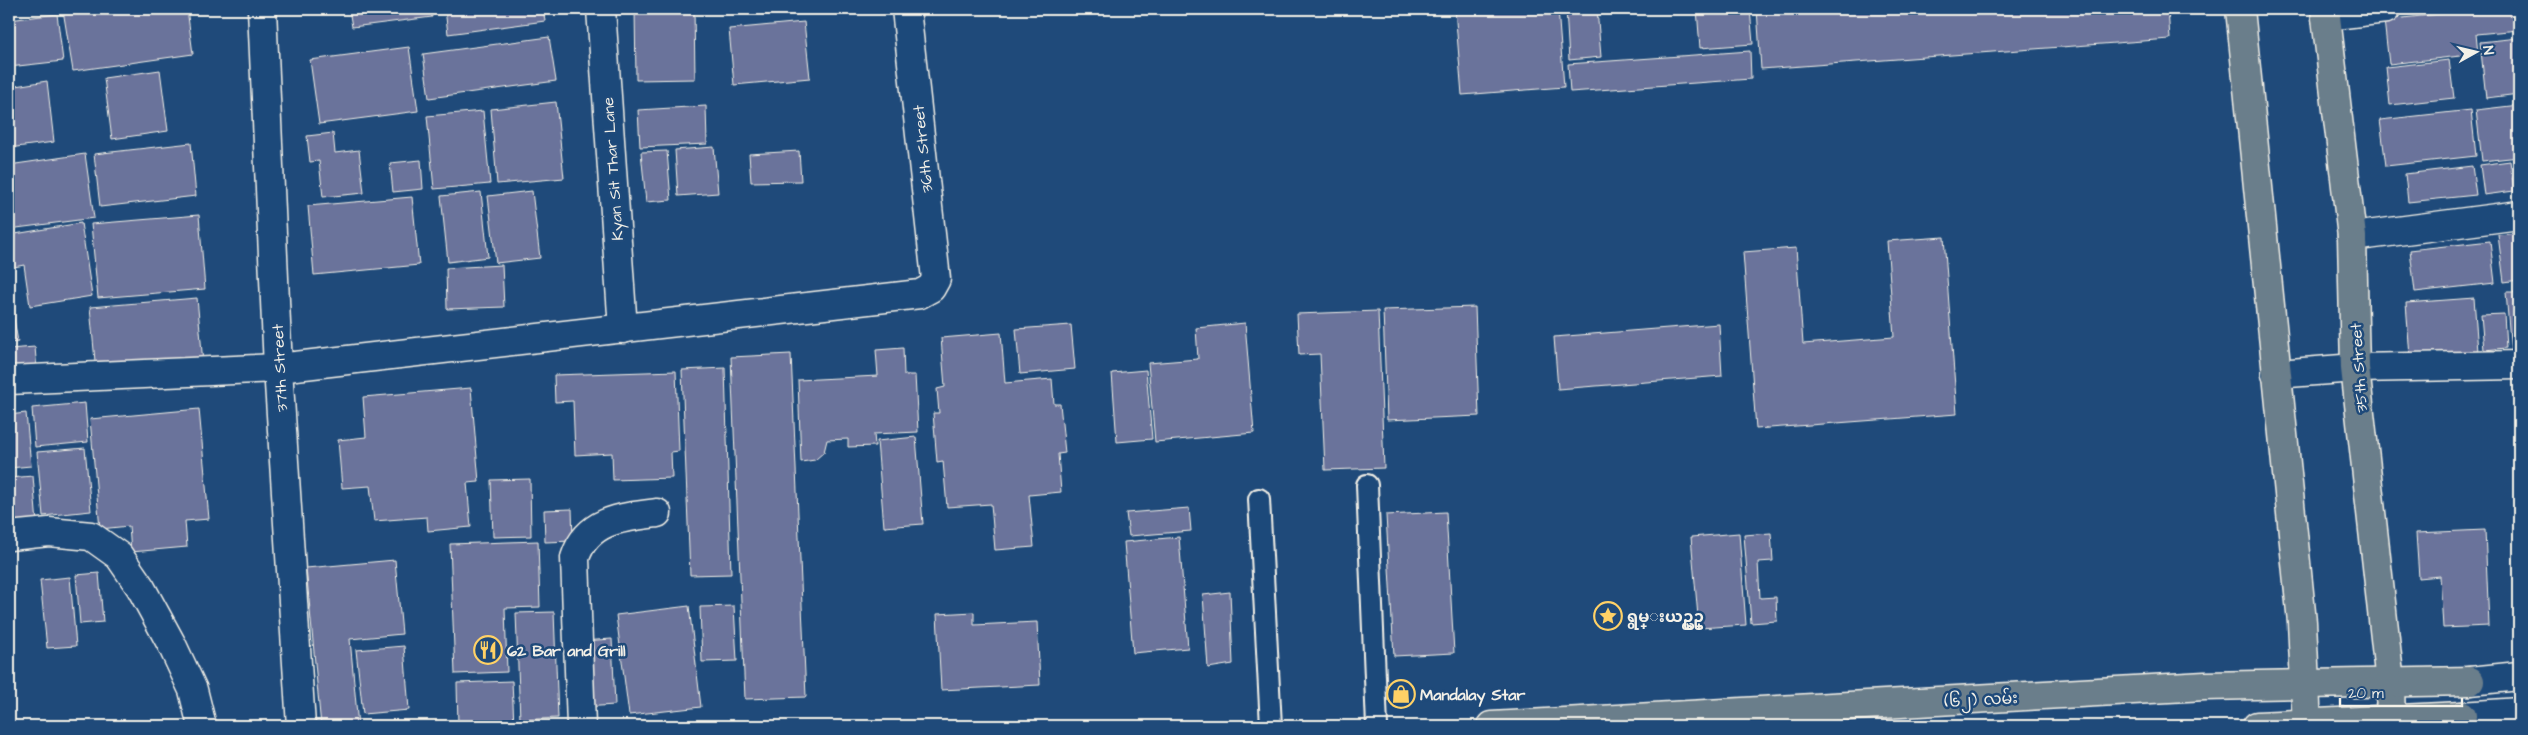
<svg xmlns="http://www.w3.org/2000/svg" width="2528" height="735" viewBox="0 0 2528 735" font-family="'Architects Daughter','Noto Sans Myanmar',sans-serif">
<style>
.building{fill:#6a739b;stroke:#f4f1e8}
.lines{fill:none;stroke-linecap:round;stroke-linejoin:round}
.lane-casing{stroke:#f4f1e8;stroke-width:24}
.street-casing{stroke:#f4f1e8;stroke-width:31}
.secondary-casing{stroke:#f4f1e8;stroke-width:31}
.primary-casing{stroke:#f4f1e8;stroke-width:31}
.lane{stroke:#1f4a7a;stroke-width:20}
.street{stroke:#1f4a7a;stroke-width:28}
.secondary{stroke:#1f4a7a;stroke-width:28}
.primary{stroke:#6b7e8b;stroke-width:28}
.labels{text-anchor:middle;stroke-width:5;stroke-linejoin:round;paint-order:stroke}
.street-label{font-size:16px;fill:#f4f1e8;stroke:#1f4a7a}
.poi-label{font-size:16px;font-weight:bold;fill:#f4f1e8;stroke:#1f4a7a;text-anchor:start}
</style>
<rect width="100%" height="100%" fill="#1f4a7a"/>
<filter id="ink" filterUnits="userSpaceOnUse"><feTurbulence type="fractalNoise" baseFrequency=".02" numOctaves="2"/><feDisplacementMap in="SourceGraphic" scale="10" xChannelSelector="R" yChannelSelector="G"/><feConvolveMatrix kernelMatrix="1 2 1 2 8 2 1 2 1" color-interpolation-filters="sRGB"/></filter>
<g filter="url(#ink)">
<g class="building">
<polygon points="187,9 193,54 73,71 63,10"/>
<polygon points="349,9 431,9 432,17 352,27"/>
<polygon points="445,9 543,9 545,21 448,34"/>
<polygon points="635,9 694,9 695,79 636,80"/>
<polygon points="1455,9 1558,9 1564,87 1462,95"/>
<polygon points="1566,9 1597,9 1601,57 1569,60"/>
<polygon points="1697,9 1750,9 1753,44 1700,48"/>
<polygon points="1757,9 2168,9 2170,39 1761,69"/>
<polygon points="2487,9 2519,9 2519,30 2476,34 2478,54 2389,64 2384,20"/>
<polygon points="57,14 63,61 9,67 9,20"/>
<polygon points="804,22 810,78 734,85 729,29"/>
<polygon points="549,37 556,81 429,98 423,54"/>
<polygon points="2519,38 2519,94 2486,98 2480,42"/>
<polygon points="409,47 418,111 319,124 310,60"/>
<polygon points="1750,51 1751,79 1570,92 1568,64"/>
<polygon points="2449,60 2454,98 2390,105 2386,67"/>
<polygon points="160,70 168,131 112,139 104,78"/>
<polygon points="47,81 54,142 9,148 9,87"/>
<polygon points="556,102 564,178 497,184 491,109"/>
<polygon points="2519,105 2519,157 2482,161 2476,110"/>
<polygon points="706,106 707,144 640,147 638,110"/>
<polygon points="2471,110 2476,156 2386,166 2380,120"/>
<polygon points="483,111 490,184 434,189 427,116"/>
<polygon points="333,133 335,153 359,150 364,193 323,197 319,161 310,162 307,136"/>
<polygon points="191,143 196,196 100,207 94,154"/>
<polygon points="714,147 718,193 678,196 675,150"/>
<polygon points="667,151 671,200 646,202 641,152"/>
<polygon points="799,151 801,181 751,182 749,154"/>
<polygon points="85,154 94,218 9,229 9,165"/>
<polygon points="421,160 423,189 393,192 390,163"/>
<polygon points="2510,161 2514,191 2484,195 2480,165"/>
<polygon points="2472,166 2476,195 2408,202 2405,174"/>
<polygon points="532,191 540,258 496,263 488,196"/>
<polygon points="481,192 488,257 448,262 441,196"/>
<polygon points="412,197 419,265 314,275 308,206"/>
<polygon points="199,215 205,289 98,298 91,224"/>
<polygon points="81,223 92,296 30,306 24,265 9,268 9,235"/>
<polygon points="2519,233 2519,280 2504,282 2498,235"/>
<polygon points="1944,237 1957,414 1756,429 1743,252 1796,248 1803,344 1894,337 1887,241"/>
<polygon points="2490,241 2495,283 2415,292 2410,250"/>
<polygon points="502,265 504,307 447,309 446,268"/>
<polygon points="2506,292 2519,292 2519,353 2511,353"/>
<polygon points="197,298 203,363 96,372 90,307"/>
<polygon points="2474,298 2478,352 2410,357 2406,303"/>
<polygon points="9,307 12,307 18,342 9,343"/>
<polygon points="1475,307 1479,416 1387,420 1383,310"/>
<polygon points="1378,311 1384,468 1325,470 1320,354 1299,355 1297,314"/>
<polygon points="2504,314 2506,348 2484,350 2481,315"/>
<polygon points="1245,323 1254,433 1155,442 1148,363 1198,359 1196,328"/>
<polygon points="1719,324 1722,376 1558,389 1554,337"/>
<polygon points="1071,325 1075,369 1020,374 1016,329"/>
<polygon points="1001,333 1005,383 1052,379 1054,404 1060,404 1065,453 1058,454 1061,492 1029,495 1034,547 995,550 991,504 947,507 943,461 937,462 933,413 939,413 937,389 945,387 941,338"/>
<polygon points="35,347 37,371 9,374 9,349"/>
<polygon points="903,348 904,375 915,375 918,432 874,434 875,446 848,447 848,439 827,440 824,452 815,460 801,462 798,380 878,376 876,350"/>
<polygon points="791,354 806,697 745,699 731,357"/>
<polygon points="725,368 731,574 690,575 682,370"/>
<polygon points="1146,370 1152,439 1117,442 1112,373"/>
<polygon points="676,371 679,451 671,452 672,478 613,480 612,453 575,455 573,401 555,402 554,375"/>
<polygon points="471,388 479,482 467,483 471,527 428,531 427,517 374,521 370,486 342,488 338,440 366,437 363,397"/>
<polygon points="85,403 88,442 35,447 32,408"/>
<polygon points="199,409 209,519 185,521 187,547 131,552 129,526 100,529 90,419"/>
<polygon points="26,413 31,466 9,468 9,415"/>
<polygon points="916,437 923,524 884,527 877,441"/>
<polygon points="85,448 91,511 43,516 37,452"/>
<polygon points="33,476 37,524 9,526 9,478"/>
<polygon points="530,479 531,536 493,537 491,480"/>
<polygon points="1189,508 1191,531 1129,536 1126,513"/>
<polygon points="572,509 573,541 545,542 544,510"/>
<polygon points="1446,512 1454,653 1394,656 1386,515"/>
<polygon points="2485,530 2489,626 2443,628 2440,576 2419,578 2416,533"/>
<polygon points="1739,533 1746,625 1699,628 1691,537"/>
<polygon points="1771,533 1773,561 1758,562 1760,598 1776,597 1777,621 1751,623 1744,535"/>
<polygon points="1179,537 1188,648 1133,653 1124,542"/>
<polygon points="538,541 540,607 505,608 507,672 455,674 450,544"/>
<polygon points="395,560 402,634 350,639 358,726 321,726 306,568"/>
<polygon points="99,573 103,622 80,624 76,575"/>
<polygon points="70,577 76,646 47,648 40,580"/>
<polygon points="1230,592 1233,664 1208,668 1203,595"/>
<polygon points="689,606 701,707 629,715 616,615"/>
<polygon points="734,606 737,661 702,662 700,607"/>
<polygon points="554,612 558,718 520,720 516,613"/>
<polygon points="974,612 974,625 1037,622 1040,685 941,690 937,614"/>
<polygon points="612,639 615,705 584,707 582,641"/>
<polygon points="404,646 409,710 363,714 356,650"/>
<polygon points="512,681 514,726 458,726 457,683"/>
</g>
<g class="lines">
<defs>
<g id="lane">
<polyline points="1367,485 1377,726"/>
<polyline points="1259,499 1271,726"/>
</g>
<g id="street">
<polyline points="262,9 278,368 301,726"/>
<polyline points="601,9 623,329"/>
<polyline points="2326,16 2386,9"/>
<polyline points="2352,237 2519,215"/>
<polyline points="2276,374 2355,368 2519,365"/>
<polyline points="9,380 278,368 920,294 931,288 936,279 906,9"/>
<polyline points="9,536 49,532 91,536 119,556 141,588 172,645 193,690 202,726"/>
<path d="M581,726L575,558C587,520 622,517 657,513"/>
</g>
<g id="secondary">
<polyline points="2470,681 2519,676"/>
<polyline points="2462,716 2519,712"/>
</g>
<g id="primary">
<polyline points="2240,9 2302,622 2307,726"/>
<polyline points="2325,9 2352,237 2355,368 2390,683 2391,726"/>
<polyline points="1491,726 2205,686 2470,681"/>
<polyline points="2257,726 2462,716"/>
</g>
</defs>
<use href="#lane" class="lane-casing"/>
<use href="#street" class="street-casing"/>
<use href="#secondary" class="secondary-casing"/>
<use href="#primary" class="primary-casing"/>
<use href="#lane" class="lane"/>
<use href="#street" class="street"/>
<use href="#secondary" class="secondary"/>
<use href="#primary" class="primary"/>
</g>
</g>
<defs>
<symbol id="sight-ring" viewBox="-11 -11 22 22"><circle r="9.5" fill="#1f4a7a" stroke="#ffd166" stroke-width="1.5"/><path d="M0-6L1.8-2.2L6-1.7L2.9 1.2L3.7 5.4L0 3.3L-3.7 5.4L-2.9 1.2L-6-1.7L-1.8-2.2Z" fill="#ffd166"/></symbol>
<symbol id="restaurant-ring" viewBox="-11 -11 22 22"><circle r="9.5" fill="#1f4a7a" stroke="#ffd166" stroke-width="1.5"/><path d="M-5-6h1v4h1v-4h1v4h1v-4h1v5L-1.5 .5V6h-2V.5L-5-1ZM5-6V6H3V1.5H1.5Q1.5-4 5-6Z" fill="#ffd166"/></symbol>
<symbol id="shop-ring" viewBox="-11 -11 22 22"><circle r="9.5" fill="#1f4a7a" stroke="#ffd166" stroke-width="1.5"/><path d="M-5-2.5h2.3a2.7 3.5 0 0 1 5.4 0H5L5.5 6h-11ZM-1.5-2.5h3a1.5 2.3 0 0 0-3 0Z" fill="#ffd166"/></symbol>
</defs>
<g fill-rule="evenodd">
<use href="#sight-ring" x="1592" y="600" width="32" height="32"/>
<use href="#restaurant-ring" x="472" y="634" width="32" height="32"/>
<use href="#shop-ring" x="1385" y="678" width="32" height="32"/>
</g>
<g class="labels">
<g class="street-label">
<text transform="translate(922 149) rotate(-96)" y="6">36th Street</text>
<text transform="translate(612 169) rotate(-94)" y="6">Kyan Sit Thar Lane</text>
<text transform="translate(279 368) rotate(-93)" y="6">37th Street</text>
<text transform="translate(2358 368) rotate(-94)" y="6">35th Street</text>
<text transform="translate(1981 699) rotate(-3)" y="6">(၆၂) လမ်း</text>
</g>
<g class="poi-label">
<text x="1627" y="622">ရွမ္းယဥ္ယဥ္</text>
<text x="507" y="656">62 Bar and Grill</text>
<text x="1420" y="700">Mandalay Star</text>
</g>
</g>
<rect width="2528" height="735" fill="none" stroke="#1f4a7a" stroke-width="30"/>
<rect x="15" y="15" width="2498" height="705" fill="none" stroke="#f4f1e8" stroke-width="2" filter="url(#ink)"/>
<g transform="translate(2476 52) rotate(82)" stroke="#1f4a7a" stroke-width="4" paint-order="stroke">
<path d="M0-4L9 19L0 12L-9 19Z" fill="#f4f1e8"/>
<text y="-8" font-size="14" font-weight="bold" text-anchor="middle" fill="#f4f1e8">N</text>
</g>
<path d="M2340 698v8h122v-8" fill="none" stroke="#f4f1e8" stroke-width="2.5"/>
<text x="2348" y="698" font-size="15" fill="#f4f1e8" stroke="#1f4a7a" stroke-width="4" paint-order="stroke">20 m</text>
</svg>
